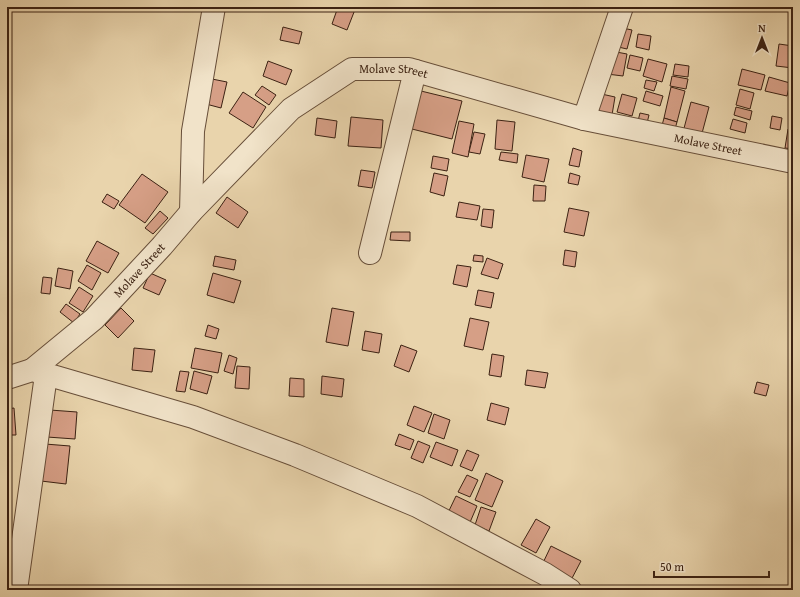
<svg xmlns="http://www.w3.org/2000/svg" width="800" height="597" viewBox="0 0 800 597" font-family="'Gentium Book Plus',serif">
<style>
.building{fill:#d69f86;stroke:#3c2213}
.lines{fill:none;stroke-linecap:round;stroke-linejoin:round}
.minor-casing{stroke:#674e39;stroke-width:24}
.minor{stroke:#f1e3c9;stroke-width:22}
.labels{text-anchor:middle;stroke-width:3;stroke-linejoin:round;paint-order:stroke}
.street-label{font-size:12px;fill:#3c2213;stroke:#f1e3c9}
</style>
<rect width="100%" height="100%" fill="#e9d4ac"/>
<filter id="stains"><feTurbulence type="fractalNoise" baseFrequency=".005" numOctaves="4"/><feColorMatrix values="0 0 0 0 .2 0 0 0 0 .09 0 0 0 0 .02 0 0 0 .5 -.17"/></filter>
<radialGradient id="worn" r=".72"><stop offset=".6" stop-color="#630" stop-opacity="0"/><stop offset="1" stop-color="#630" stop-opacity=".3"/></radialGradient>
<g class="building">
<polygon points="338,7 356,7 347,30 332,24"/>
<polygon points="283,27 302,32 299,44 280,40"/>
<polygon points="618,27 632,30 627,49 614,46"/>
<polygon points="638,34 651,36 649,50 636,47"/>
<polygon points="779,44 793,46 793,68 776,66"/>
<polygon points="611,51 627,54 623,76 607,74"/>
<polygon points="630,55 643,58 640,71 627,68"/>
<polygon points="648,59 667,64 662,82 643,76"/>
<polygon points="268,61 292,70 286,85 263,76"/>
<polygon points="675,64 689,66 688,77 673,75"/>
<polygon points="742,69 765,75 761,90 738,85"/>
<polygon points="672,76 688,79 686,89 670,86"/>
<polygon points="769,77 790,83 787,96 765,91"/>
<polygon points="212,79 227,82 221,108 206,104"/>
<polygon points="646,80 657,82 654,91 644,88"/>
<polygon points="262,86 276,95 269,105 255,95"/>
<polygon points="671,87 685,91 677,122 664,118"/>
<polygon points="740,89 754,93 750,109 736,105"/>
<polygon points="421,91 462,101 452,139 412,129"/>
<polygon points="646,91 663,96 660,106 643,101"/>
<polygon points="243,92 266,107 253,128 229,113"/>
<polygon points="597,93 615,97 612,115 593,112"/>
<polygon points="622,94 637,98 632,116 617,112"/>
<polygon points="691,102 709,107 701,137 683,132"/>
<polygon points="736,107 752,111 750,120 734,115"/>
<polygon points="640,113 649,115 646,127 637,125"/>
<polygon points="772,116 782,118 780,130 770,128"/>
<polygon points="351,117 383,120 381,148 348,146"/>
<polygon points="317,118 337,121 335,138 315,135"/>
<polygon points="664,118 677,122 673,136 660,133"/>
<polygon points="733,119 747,123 745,133 730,129"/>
<polygon points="497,120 515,122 512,151 495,149"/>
<polygon points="459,121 474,124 468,157 452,153"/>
<polygon points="788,129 793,130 793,149 785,148"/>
<polygon points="474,132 485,134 480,154 469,152"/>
<polygon points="573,148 582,151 579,167 569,165"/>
<polygon points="501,152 518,154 517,163 499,160"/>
<polygon points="526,155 549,159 544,182 522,177"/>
<polygon points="433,156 449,159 447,171 431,168"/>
<polygon points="361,170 375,172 372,188 358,186"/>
<polygon points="434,173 448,176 444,196 430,192"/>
<polygon points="570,173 580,176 578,185 568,183"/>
<polygon points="142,174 168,192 145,223 119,205"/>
<polygon points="534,185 546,186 545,201 533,201"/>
<polygon points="107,194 119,201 114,209 102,202"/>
<polygon points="227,197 248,212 238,228 216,213"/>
<polygon points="459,202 480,206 477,220 456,217"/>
<polygon points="569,208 589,212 584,236 564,232"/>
<polygon points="483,209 494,210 492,228 481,226"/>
<polygon points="160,211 168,218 153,234 145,228"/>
<polygon points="391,232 410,232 410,241 390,240"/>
<polygon points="97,241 119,253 108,273 86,261"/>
<polygon points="565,250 577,252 575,267 563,265"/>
<polygon points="474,255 483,256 483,262 473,261"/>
<polygon points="215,256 236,260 234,270 213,266"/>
<polygon points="487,258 503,264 498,279 481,274"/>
<polygon points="87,265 101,273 92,290 78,281"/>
<polygon points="457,265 471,267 467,287 453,284"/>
<polygon points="58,268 73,271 70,289 55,286"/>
<polygon points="150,273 166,280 159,295 143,288"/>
<polygon points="213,273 241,281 234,303 207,295"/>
<polygon points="43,277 52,278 50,294 41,293"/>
<polygon points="79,287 93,296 83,312 69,303"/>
<polygon points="478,290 494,293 491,308 475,305"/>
<polygon points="66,304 80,314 74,323 60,312"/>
<polygon points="121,308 134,321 118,338 105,325"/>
<polygon points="332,308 354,312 348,346 326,342"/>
<polygon points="470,318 489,322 483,350 464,346"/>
<polygon points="208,325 219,329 216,339 205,336"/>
<polygon points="365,331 382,334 379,353 362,350"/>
<polygon points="401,345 417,351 409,372 394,366"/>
<polygon points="134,348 155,350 152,372 132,370"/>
<polygon points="195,348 222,353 218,373 191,368"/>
<polygon points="492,354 504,356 501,377 489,375"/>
<polygon points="229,355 237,358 233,374 224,371"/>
<polygon points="237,366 250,367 249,389 235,388"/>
<polygon points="527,370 548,373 545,388 525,385"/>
<polygon points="180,371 189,372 185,392 176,391"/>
<polygon points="194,371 212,376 207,394 190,389"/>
<polygon points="322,376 344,379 342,397 321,394"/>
<polygon points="290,378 304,379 304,397 289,396"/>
<polygon points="757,382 769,385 766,396 754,393"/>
<polygon points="491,403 509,408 505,425 487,420"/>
<polygon points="414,406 432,413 424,432 407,425"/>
<polygon points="14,408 16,435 7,435 7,409"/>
<polygon points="50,410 77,412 75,439 47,437"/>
<polygon points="434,414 450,420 444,439 428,433"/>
<polygon points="399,434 414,440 410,450 395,445"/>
<polygon points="418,441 430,446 423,463 411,458"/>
<polygon points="436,442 458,450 452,466 430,457"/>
<polygon points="45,444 70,446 66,484 41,481"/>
<polygon points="467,450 479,455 472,471 460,466"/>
<polygon points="486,473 503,481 492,507 475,500"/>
<polygon points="467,475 478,480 470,497 458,492"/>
<polygon points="456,496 477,506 468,527 446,517"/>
<polygon points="481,507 496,512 489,531 475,525"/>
<polygon points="536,519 550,527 536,553 521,545"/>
<polygon points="551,546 581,561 570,582 541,567"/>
</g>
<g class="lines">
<defs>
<g id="minor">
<polyline points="584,119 622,7"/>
<polyline points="191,212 193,131 214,7"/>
<polyline points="370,253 415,71"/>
<path id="s1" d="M32,370L94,319L162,246L191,212L291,109L352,69H409L584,119L793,162"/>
<polyline points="7,378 32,370 193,417 295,455 417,506 545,574 570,590"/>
<polyline points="16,590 46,375"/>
</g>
</defs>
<use href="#minor" class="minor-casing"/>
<use href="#minor" class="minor"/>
</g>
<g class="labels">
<g class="street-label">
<text dy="4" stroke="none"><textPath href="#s1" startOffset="483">Molave Street</textPath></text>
<text dy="4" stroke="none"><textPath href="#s1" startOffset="807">Molave Street</textPath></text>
<text dy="4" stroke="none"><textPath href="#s1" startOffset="147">Molave Street</textPath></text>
</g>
</g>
<rect width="800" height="597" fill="none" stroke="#e9d4ac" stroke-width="24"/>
<rect x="8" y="8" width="784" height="581" fill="none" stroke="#3c2213" stroke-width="2"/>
<rect x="12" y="12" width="776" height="573" fill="none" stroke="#3c2213"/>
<g transform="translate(762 38)" stroke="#f1e3c9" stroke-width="3" paint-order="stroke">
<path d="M0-3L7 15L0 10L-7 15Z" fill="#3c2213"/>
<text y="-6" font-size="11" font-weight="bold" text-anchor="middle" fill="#3c2213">N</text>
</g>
<path d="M654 571v6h115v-6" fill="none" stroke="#3c2213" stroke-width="2"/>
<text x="660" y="571" font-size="12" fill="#3c2213" stroke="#f1e3c9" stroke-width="3" paint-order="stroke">50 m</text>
<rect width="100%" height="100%" filter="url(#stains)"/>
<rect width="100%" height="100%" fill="url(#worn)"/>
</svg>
